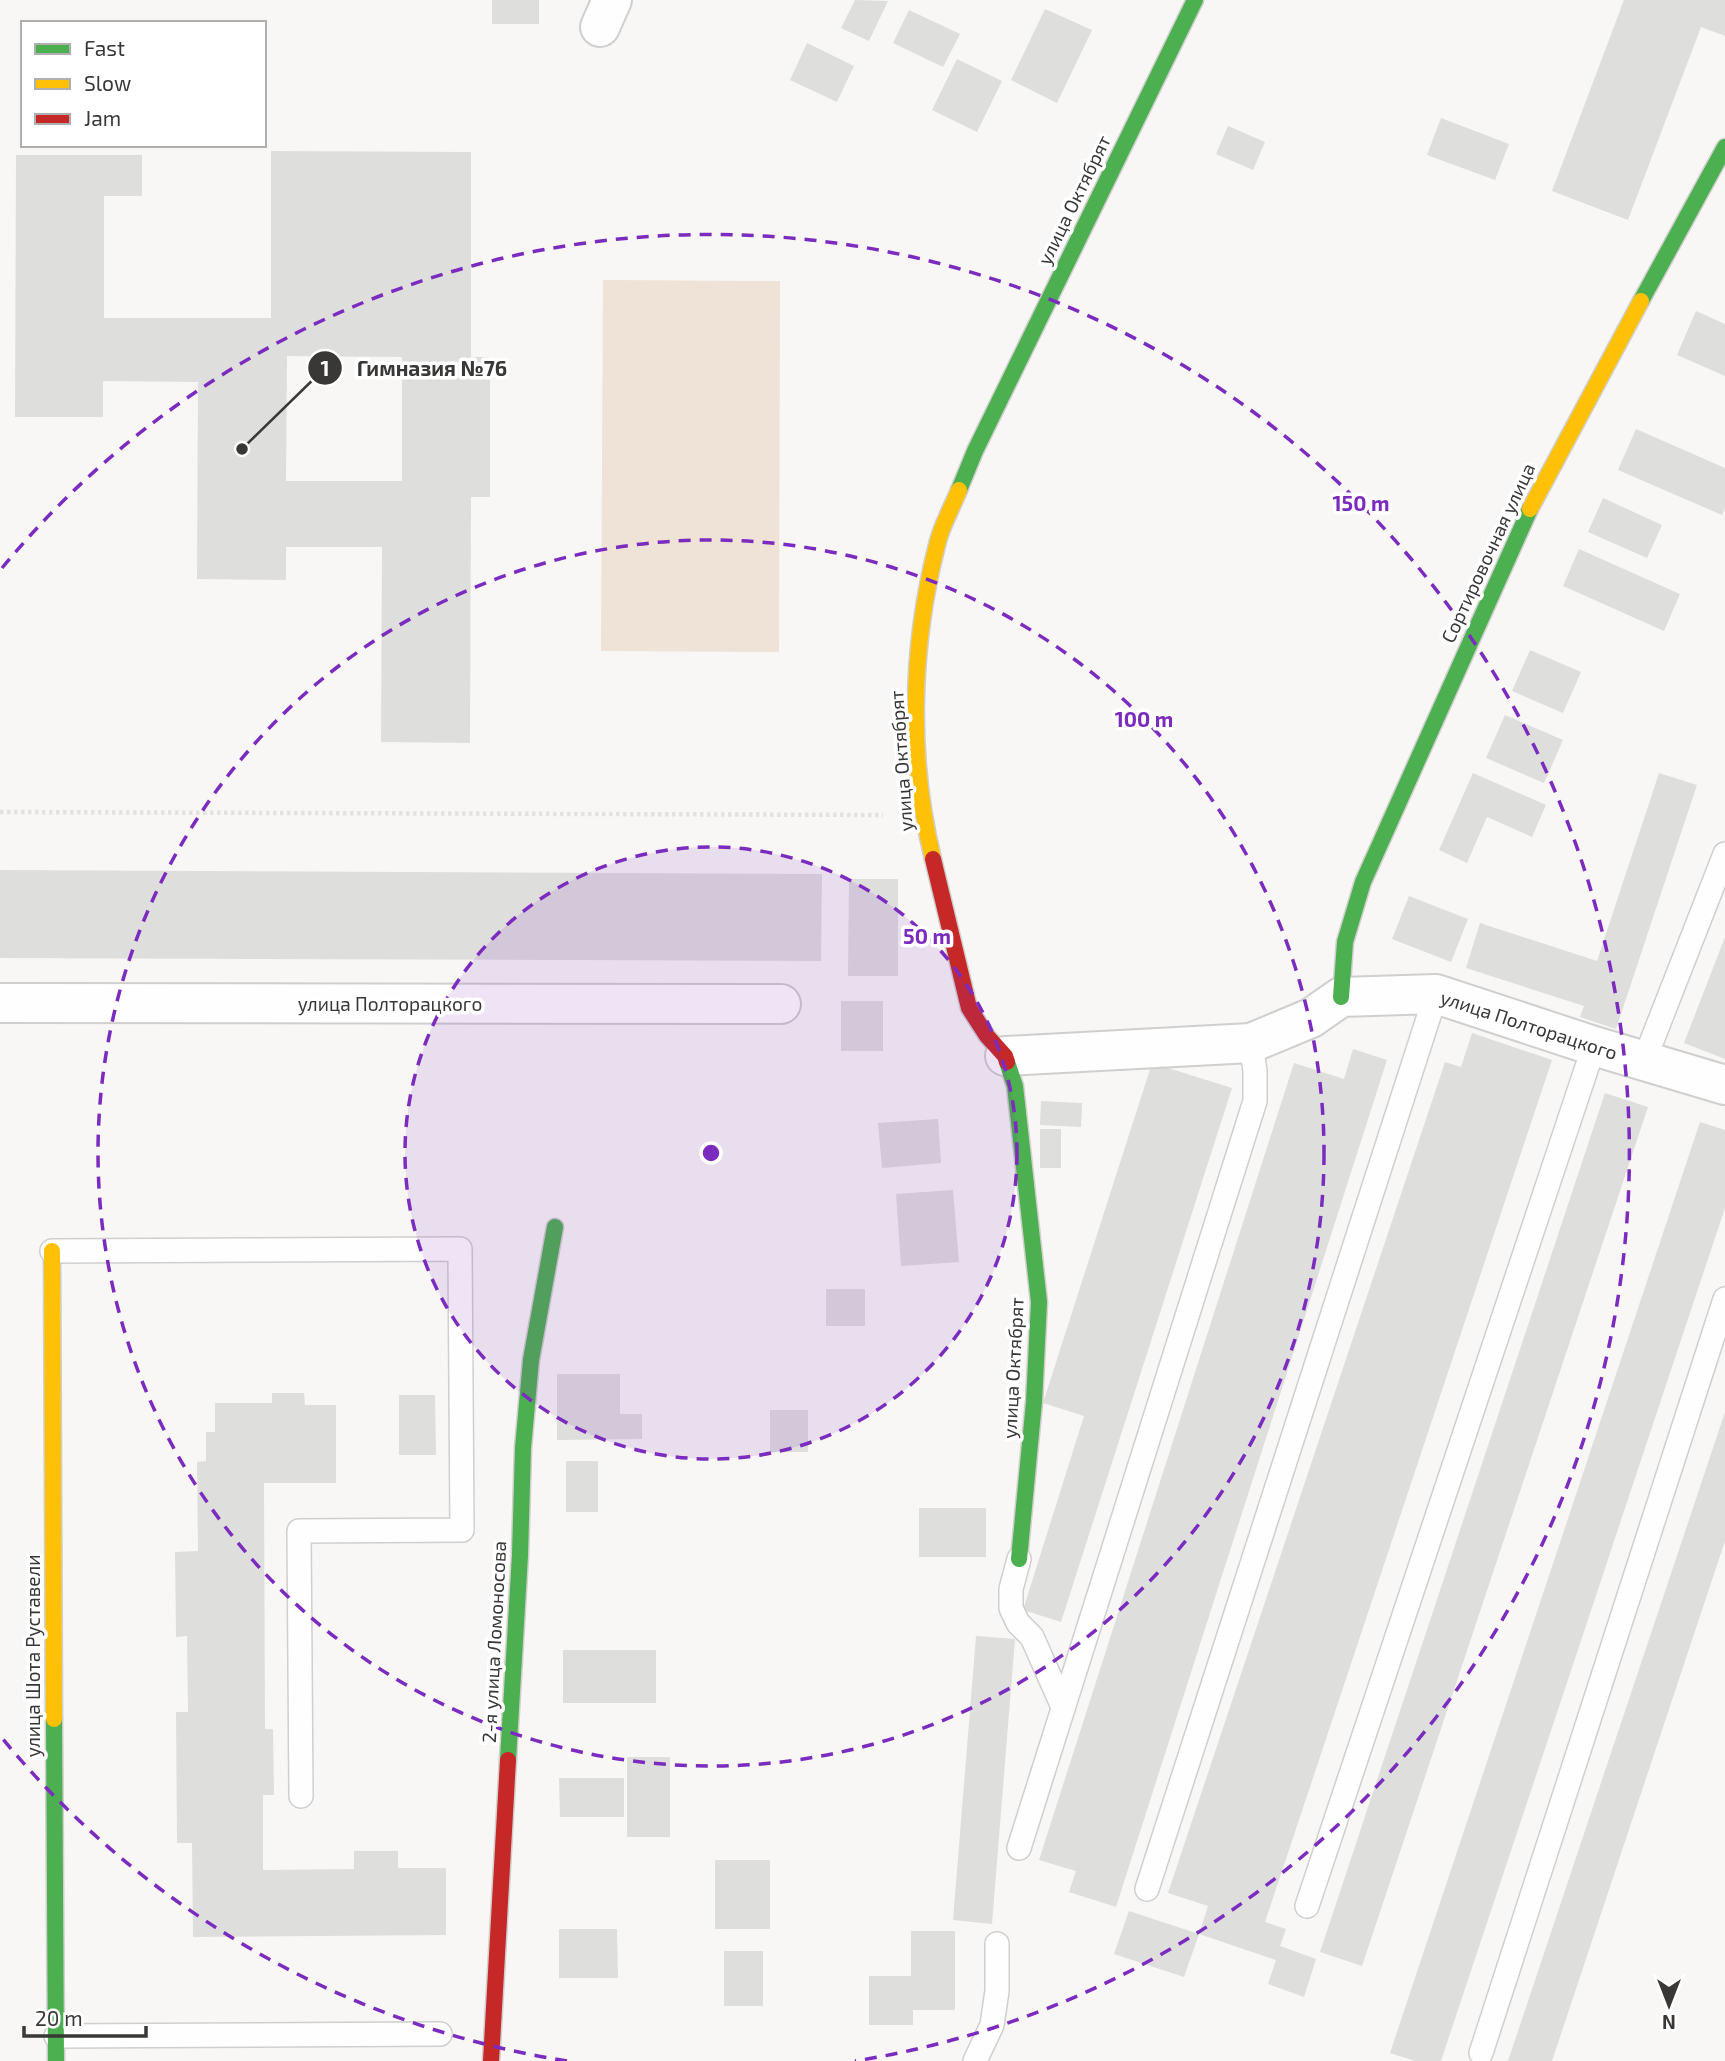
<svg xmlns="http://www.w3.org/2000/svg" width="1725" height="2061" viewBox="0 0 1725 2061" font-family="'Exo 2',sans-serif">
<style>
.green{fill:#eee3d6}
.building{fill:#dededd;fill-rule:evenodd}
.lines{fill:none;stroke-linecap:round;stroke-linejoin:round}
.lane-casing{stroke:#d0cfce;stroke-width:26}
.street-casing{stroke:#d0cfce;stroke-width:42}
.fast-casing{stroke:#d0cfce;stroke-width:19}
.slow-casing{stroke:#d0cfce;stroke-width:19}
.jam-casing{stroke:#d0cfce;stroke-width:19}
.path{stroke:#e2e2e1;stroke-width:4.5;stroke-dasharray:3.5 3.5;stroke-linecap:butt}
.lane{stroke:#fefefe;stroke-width:23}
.street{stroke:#fefefe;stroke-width:38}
.fast{stroke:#4caf50;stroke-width:16}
.slow{stroke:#ffc107;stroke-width:16}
.jam{stroke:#c62828;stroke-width:16}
.ring{fill:none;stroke:#7b2cbf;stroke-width:3.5;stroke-dasharray:12 9}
.labels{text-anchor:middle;stroke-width:7;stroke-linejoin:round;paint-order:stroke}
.street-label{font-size:19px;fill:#393837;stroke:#fff}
.centre{fill:#7b2cbf;stroke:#fff;stroke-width:3.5}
.ring-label{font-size:21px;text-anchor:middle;font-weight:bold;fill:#7b2cbf;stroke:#fff;stroke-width:7;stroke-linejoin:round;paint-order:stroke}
.leader{fill:none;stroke:#393837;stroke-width:2.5}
.callout-dot{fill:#393837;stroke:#fff;stroke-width:2.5}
.mark-label{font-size:21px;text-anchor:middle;font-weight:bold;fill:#fff}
.callout-label{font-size:21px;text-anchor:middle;font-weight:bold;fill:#393837;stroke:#fff;stroke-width:7;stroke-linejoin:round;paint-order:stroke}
</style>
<rect width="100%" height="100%" fill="#f8f7f5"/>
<polygon class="green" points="603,280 780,281 779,652 601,651"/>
<g class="building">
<rect x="492" y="0" width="47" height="24"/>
<polygon points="855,0 888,1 869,41 841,28"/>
<polygon points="1624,0 1725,0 1725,36 1701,27 1628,220 1552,191"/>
<polygon points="1045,9 1092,30 1057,103 1011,80"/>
<polygon points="909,10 960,34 943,67 893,43"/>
<polygon points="807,43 854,66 837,102 790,80"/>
<polygon points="957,59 1002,81 977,132 932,110"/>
<polygon points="1441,118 1509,144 1495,180 1427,155"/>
<polygon points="1228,126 1265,142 1253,170 1216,154"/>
<path d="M271,151L471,152V357H490V497H471L470,743L381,742L382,547H286V580L197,579L198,382L103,381V417H15L16,155H142V196H104V318H271ZM287,356L402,357V481H286Z"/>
<polygon points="1696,311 1725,324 1725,376 1677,355"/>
<polygon points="1636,429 1725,468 1725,508 1722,515 1618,470"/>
<polygon points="1603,498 1662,525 1647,558 1588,532"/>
<polygon points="1579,549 1680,594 1664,631 1563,586"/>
<polygon points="1530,650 1581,672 1563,713 1512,691"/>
<polygon points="1505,715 1563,740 1544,783 1486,758"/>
<polygon points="1473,773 1546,805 1532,837 1487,817 1467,863 1439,850"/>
<polygon points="1659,773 1697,785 1616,1029 1580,1017 1584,1006 1466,968 1480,923 1597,961"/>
<polygon points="0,870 822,874 821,961 0,958"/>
<polygon points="849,879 898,879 898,976 848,976"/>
<polygon points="1409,896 1468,919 1451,962 1392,939"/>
<polygon points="1725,937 1725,1059 1684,1043"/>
<rect x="841" y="1001" width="42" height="50"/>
<polygon points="1472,1033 1552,1060 1265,1922 1286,1929 1280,1946 1316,1959 1304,1997 1268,1984 1276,1960 1199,1934 1208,1906 1168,1893 1445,1062 1461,1067"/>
<polygon points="1353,1049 1387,1060 1116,1907 1069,1892 1076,1871 1039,1860 1294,1063 1344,1079"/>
<polygon points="1152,1063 1232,1088 1061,1622 1023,1610 1084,1416 1043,1403"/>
<polygon points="1605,1093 1648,1107 1362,1966 1320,1952"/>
<polygon points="1041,1101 1082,1103 1081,1127 1040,1125"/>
<polygon points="938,1119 941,1163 882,1168 878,1123"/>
<polygon points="1700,1122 1725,1130 1725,1208 1441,2061 1415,2061 1390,2053"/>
<rect x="1040" y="1129" width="21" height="39"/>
<polygon points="953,1190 959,1262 901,1266 896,1194"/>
<rect x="826" y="1289" width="39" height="37"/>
<polygon points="557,1374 620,1374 620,1414 642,1414 642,1439 557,1440"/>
<polygon points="272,1393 304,1393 305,1405 336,1405 336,1483 264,1483 265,1729 273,1729 274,1795 263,1795 263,1870 354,1869 354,1851 398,1851 398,1868 446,1868 446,1935 193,1937 192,1843 177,1843 176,1712 188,1712 187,1636 176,1637 175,1552 198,1551 197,1462 206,1461 206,1432 215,1432 215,1403 272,1403"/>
<polygon points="399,1395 435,1395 436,1455 399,1455"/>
<rect x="770" y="1410" width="38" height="42"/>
<polygon points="1725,1412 1725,1541 1552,2061 1508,2061"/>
<rect x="566" y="1461" width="32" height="51"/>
<rect x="919" y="1508" width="67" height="49"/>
<polygon points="976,1636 1015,1639 992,1924 953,1920"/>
<rect x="563" y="1650" width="93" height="53"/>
<rect x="627" y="1757" width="43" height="80"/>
<polygon points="559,1778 624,1778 624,1817 560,1817"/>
<rect x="715" y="1860" width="55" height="69"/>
<polygon points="1129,1911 1199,1934 1184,1977 1114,1954"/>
<polygon points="559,1929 617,1929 618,1978 559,1978"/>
<polygon points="911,1931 955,1931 955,2010 913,2010 913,2025 869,2025 869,1976 911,1976"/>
<rect x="724" y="1951" width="39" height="55"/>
</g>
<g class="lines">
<defs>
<g id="lane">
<polyline points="1644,1061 1725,854"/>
<polyline points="52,1251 460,1249 462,1530 299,1531 301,1796"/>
<polyline points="1019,1559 1011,1589 1011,1608 1018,1623 1032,1637 1063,1707"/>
<polyline points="1019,1848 1255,1101 1255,1071 1251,1043"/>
<polyline points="1147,1889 1436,994"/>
<polyline points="1307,1906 1594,1046"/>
<polyline points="56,2036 440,2034"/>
<polyline points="1481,2053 1725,1299"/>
<polyline points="975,2061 992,2025 997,1991 997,1944"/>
</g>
<g id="street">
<polyline points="600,27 612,0"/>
<polyline points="0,1003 781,1004"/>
<polyline points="1005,1056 1251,1043 1311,1018 1341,997 1436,994 1594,1046 1725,1085"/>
</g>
<g id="fast">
<polyline points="1641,301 1725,147"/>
<polyline points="959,490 975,451 1195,0"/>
<polyline points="1341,997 1345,942 1363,882 1530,509"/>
<polyline points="1007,1062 1015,1086 1039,1302 1034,1402 1019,1559"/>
<polyline points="54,1719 56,2061"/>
<polyline points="508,1760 520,1555 523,1448 531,1360 555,1227"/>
</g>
<g id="slow">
<polyline points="1530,509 1641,301"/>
<path d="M933,859C908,758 911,646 937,545C941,526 952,508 959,490"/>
<polyline points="52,1251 54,1719"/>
</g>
<g id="jam">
<polyline points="933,859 969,1008 987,1036 1005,1056 1007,1062"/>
<polyline points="491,2061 508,1760"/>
</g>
</defs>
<use href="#lane" class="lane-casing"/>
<use href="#street" class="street-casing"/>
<use href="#fast" class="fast-casing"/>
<use href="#slow" class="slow-casing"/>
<use href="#jam" class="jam-casing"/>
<polyline class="path" points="0,812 883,815"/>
<use href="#lane" class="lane"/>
<use href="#street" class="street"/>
<use href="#fast" class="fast"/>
<use href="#slow" class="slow"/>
<use href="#jam" class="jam"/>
</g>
<circle cx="711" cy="1153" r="306" fill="#7b2cbf" fill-opacity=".12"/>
<g class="ring">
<circle cx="711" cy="1153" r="306"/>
<circle cx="711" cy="1153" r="613"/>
<path d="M567 2061A919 919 0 0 1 2 1738M2 568A919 919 0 1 1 855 2061"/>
</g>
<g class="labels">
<g class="street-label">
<text transform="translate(1074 200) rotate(-64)" y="7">улица Октябрят</text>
<text transform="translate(1488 553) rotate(-65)" y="7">Сортировочная улица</text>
<text transform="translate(901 761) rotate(-94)" y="7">улица Октябрят</text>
<text x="390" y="1011">улица Полторацкого</text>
<text transform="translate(1529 1025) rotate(18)" y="7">улица Полторацкого</text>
<text transform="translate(1013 1368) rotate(-87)" y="7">улица Октябрят</text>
<text transform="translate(494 1642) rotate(-87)" y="7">2-я улица Ломоносова</text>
<text transform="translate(33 1656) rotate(-90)" y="7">улица Шота Руставели</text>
</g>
</g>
<circle cx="711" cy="1153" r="10" class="centre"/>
<g class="ring-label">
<text x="1361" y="511">150 m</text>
<text x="1144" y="727">100 m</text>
<text x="927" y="944">50 m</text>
</g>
<path class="leader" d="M242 449L325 368"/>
<g class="callout-dot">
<circle cx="242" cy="449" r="7"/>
<circle cx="325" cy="368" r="18"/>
</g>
<g class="mark-label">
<text x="325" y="376">1</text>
</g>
<g class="callout-label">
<text x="432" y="376">Гимназия №76</text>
</g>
<rect x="21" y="21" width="245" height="126" fill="#ffffff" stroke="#b0afaf" stroke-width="2"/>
<rect x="35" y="44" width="35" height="10" fill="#4caf50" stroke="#b0afaf" stroke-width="2"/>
<text x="84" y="56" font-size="21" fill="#393837">Fast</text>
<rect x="35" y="79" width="35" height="10" fill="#ffc107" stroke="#b0afaf" stroke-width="2"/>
<text x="84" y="91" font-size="21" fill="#393837">Slow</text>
<rect x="35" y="114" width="35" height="10" fill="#c62828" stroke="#b0afaf" stroke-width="2"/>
<text x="84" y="126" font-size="21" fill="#393837">Jam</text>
<g transform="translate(1669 2005) rotate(180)" stroke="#ffffff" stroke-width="5" paint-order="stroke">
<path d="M0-5L12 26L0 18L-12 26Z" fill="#393837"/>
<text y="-10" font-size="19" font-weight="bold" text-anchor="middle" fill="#393837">N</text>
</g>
<path d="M24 2026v10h122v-10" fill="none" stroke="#393837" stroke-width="3.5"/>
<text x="35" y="2026" font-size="21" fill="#393837" stroke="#ffffff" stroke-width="5" paint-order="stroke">20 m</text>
</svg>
